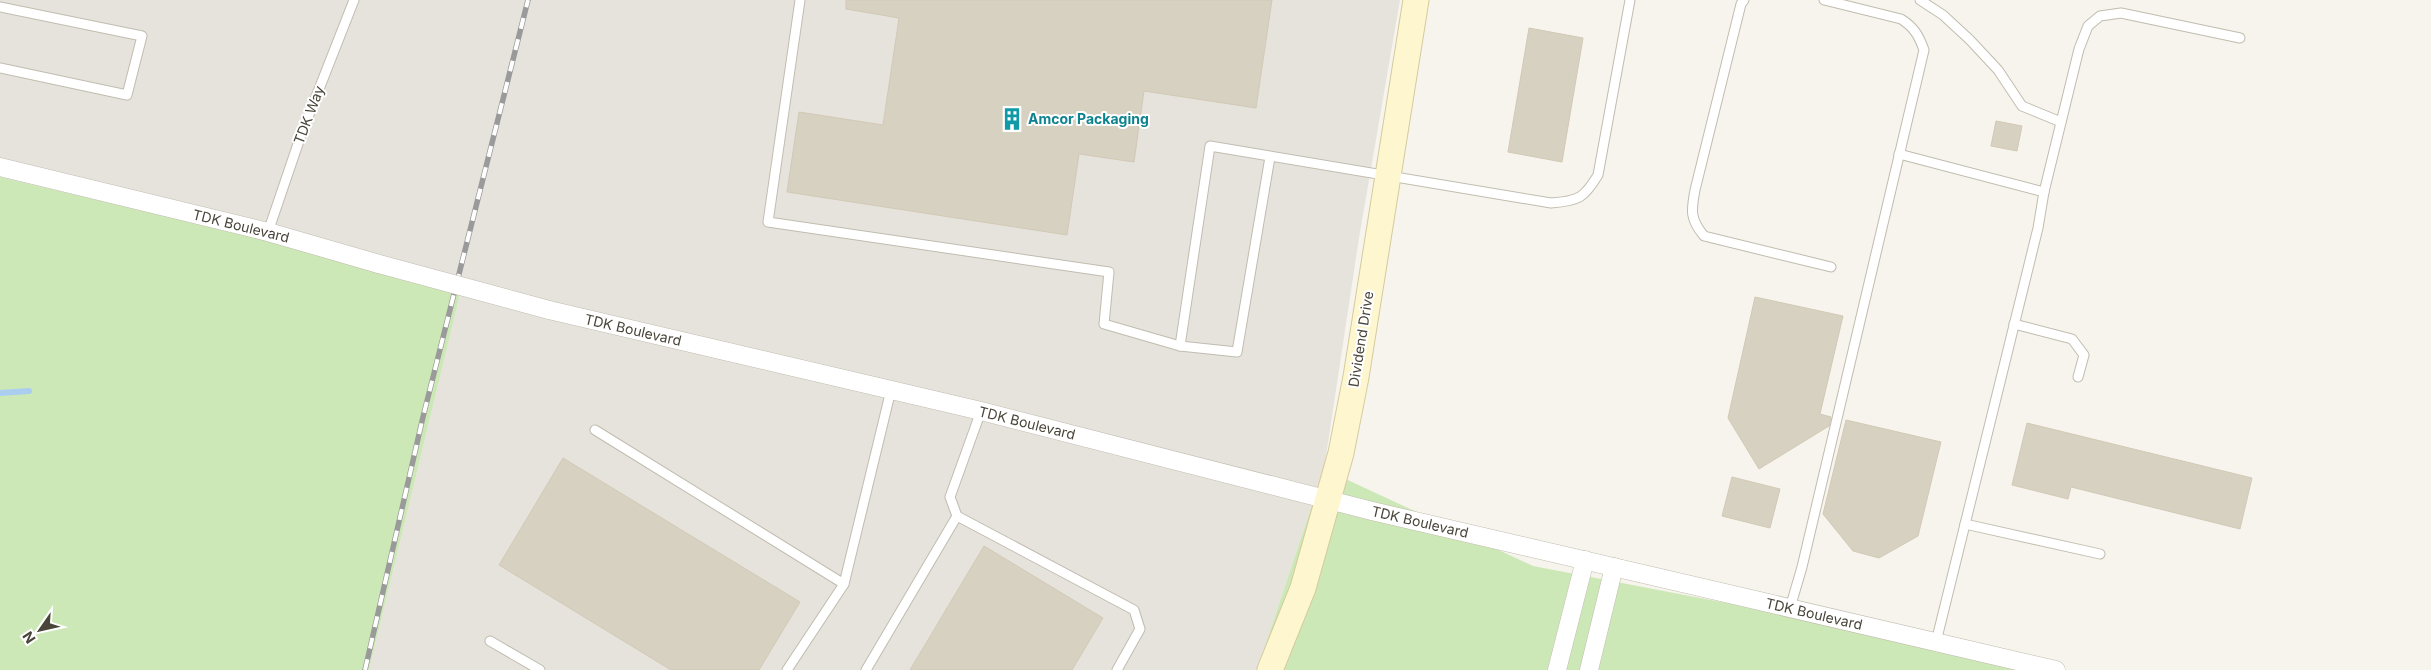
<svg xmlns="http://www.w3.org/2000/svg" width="2431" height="670" viewBox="0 0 2431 670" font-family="Inter,sans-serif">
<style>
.industrial{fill:#e6e3dd}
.green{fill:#cde8b7}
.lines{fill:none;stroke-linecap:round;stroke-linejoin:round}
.stream{stroke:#abcdf0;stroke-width:6}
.building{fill:#d7d1c2;stroke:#d2c9b5}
.lane-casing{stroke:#c1bcaf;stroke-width:11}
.street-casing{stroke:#c1bcaf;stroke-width:19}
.secondary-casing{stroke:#d4ca9d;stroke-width:27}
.lane{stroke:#fff;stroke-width:9}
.street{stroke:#fff;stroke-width:18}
.secondary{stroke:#fdf6cf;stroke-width:25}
.rail-casing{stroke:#9a9a9a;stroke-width:5.5}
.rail{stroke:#fff;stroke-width:4;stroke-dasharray:11;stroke-linecap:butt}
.street-bridge-casing{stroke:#c1bcaf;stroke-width:19;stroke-linecap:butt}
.street-bridge{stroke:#fff;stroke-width:18}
.labels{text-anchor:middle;stroke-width:4;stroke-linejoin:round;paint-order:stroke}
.street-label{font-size:14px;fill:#4a453a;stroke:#fff}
.culture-label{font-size:14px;font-weight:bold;fill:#0d838f;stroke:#fff;text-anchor:start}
</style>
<rect width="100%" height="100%" fill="#f6f4ec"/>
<polygon class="industrial" points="0,0 1400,0 1359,238 1324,469 1257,670 369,670 462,286 0,177"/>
<g class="green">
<polygon points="0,177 462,286 369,670 0,670"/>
<polygon points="1324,469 1533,566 1920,640 2041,670 1257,670"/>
</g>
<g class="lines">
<polyline class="stream" points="0,393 29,391"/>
</g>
<g class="building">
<polygon points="846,0 1272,0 1256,108 1144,91 1134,162 1079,154 1067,235 787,192 799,112 883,125 899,18 846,9"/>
<polygon points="1529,28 1583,38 1562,162 1508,152"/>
<polygon points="1996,121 2022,126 2017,151 1991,146"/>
<polygon points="1755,297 1843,316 1820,414 1831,417 1829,426 1759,469 1728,418"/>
<polygon points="1846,420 1941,442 1918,536 1879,558 1853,551 1823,514"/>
<polygon points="2027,423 2252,478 2240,529 2071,487 2068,499 2012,485"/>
<polygon points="563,458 800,602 759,670 671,670 499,565"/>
<polygon points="1732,477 1780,489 1770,528 1722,516"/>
<polygon points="984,546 1103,618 1072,670 910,670"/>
</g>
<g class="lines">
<defs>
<g id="lane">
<polyline points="800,0 768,222 1109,272 1104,324 1180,346"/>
<path d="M1744,0L1741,4L1695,190C1691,211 1690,219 1704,236L1831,267"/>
<polyline points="1920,0 1943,15 1970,40 1998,70 2022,106 2061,122"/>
<polyline points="0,7 142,36 127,95 0,68"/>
<polyline points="1899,154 2044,192 2038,228 1936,642"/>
<path d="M1270,157L1237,352L1180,346L1210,146L1551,203C1579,201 1584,198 1598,175L1630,0"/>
<polyline points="2044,192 2079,49 2088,26 2100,16 2121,13 2240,38"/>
<polyline points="268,232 301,135 354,0"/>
<polyline points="2014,324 2072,339 2084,355 2078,377"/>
<polyline points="981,411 950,497 957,516 1134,610 1140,629 1117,670"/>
<polyline points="595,430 844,584 891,390"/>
<polyline points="1965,524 2100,554"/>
<path d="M1790,608L1802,567L1924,50C1919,36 1914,27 1901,19L1824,0"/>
<polyline points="490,641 540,670"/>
<polyline points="787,670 844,584"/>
<polyline points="866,670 957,516"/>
</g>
<g id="street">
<polyline points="0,167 268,232 379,264"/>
<polyline points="549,310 981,411 1372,511 2056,670"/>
<polyline points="1557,670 1585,560"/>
<polyline points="1589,670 1614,567"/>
</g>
<polyline id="secondary" points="1270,670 1303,588 1341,453 1356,377 1416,0"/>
</defs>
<use href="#lane" class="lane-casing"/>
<use href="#street" class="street-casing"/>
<use href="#secondary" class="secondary-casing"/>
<use href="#lane" class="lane"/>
<use href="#street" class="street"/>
<use href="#secondary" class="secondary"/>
<defs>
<polyline id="rail" points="365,670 423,417 528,0"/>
</defs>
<use href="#rail" class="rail-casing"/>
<use href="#rail" class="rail"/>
<defs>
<polyline id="street-bridge" points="379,264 549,310"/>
</defs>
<use href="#street-bridge" class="street-bridge-casing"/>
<use href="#street-bridge" class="street-bridge"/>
</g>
<defs>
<symbol id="building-bare" viewBox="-9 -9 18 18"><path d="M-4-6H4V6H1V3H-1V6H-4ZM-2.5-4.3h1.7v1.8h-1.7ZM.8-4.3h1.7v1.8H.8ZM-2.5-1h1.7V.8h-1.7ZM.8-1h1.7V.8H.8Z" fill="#0f9aa8" stroke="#fff" stroke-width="2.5" paint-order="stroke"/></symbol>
</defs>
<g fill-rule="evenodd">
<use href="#building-bare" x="996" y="103" width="32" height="32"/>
</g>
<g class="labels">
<g class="street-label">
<text transform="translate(309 115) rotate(-69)" y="5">TDK Way</text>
<text transform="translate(241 226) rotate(14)" y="5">TDK Boulevard</text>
<text transform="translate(633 330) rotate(13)" y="5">TDK Boulevard</text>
<text transform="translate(1361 339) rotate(-81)" y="5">Dividend Drive</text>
<text transform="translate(1027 423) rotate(14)" y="5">TDK Boulevard</text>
<text transform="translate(1420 522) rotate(13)" y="5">TDK Boulevard</text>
<text transform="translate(1814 614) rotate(13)" y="5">TDK Boulevard</text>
</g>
<g class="culture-label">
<text x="1028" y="124">Amcor Packaging</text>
</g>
</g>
<g transform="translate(40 630) rotate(236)" stroke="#ffffff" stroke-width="4" paint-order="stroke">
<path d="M0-4L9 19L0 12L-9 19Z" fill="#4a453a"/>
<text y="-8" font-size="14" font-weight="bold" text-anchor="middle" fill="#4a453a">N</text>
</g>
</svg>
